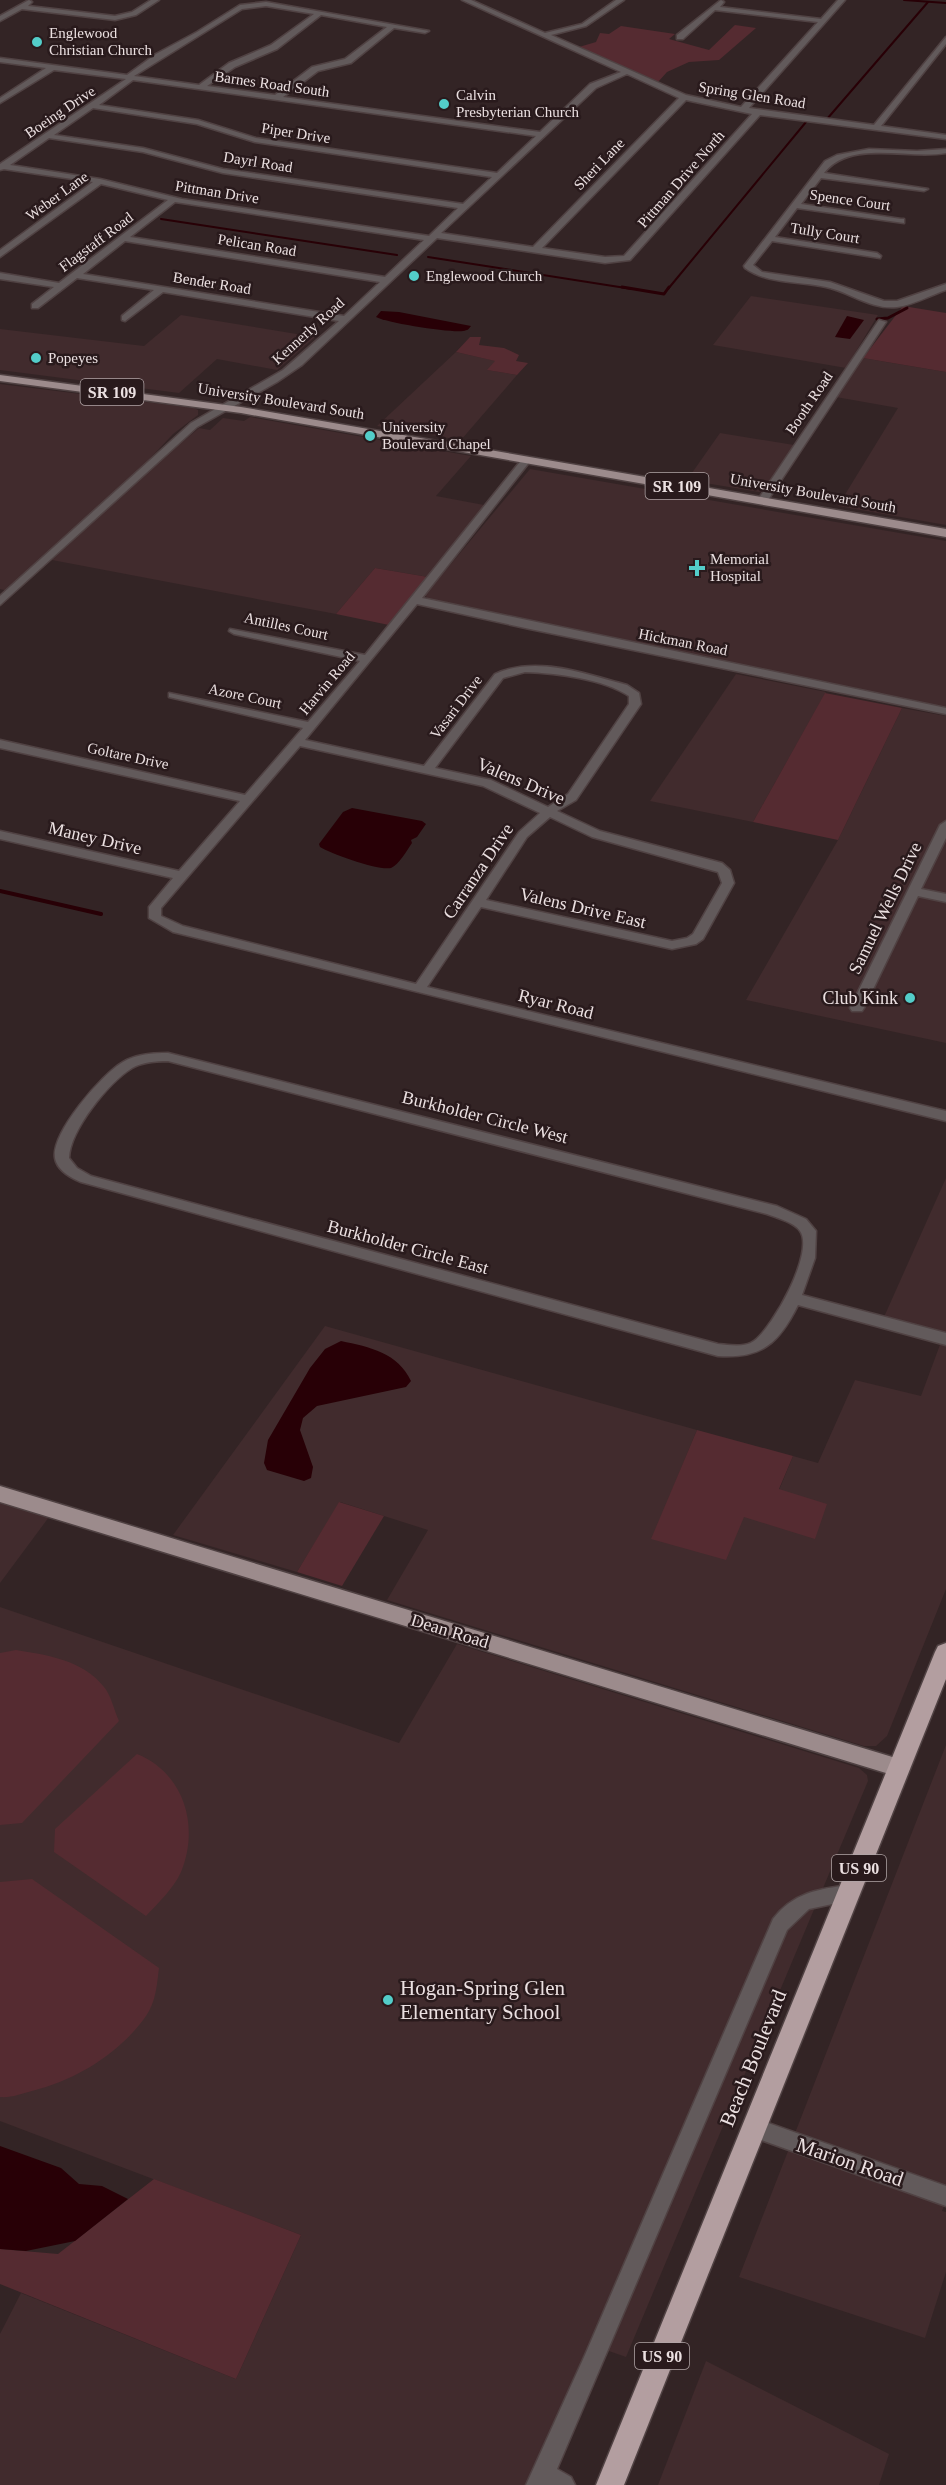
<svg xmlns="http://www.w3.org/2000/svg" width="946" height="2485" viewBox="0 0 946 2485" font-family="Georgia,serif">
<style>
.built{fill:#412b2d}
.green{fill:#552b31}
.water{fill:#280006}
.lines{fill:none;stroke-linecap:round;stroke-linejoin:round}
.stream-far2{stroke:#280006;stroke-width:2}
.stream-far1{stroke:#280006;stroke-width:3}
.stream{stroke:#280006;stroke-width:4}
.minor-casing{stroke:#504243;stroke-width:3}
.major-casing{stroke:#504243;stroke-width:3}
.highway-casing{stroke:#504243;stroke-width:3}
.minor{fill:#625a5b;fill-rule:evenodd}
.major{fill:#9c8b8c;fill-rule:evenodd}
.highway{fill:#b39ea0;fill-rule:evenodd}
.poi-dot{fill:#53cdc9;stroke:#291a1c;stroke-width:2}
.labels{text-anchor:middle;stroke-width:5;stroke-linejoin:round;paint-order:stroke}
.far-poi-label{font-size:15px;fill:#ebe0e1;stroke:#291a1c;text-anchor:start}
.far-street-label{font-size:15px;fill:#ebe0e1;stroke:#291a1c}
.shield{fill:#291a1c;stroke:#b1a5a6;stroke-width:1.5}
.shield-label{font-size:16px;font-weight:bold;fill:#ebe0e1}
.street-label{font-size:18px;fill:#ebe0e1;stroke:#291a1c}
.poi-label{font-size:18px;fill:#ebe0e1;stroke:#291a1c;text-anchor:end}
.near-poi-label{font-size:21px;fill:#ebe0e1;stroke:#291a1c;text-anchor:start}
.near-street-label{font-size:21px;fill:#ebe0e1;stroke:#291a1c}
</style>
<rect width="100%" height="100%" fill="#332425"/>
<g class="built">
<polygon points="751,296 878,315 846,368 713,345"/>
<polygon points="181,315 315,337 277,370 217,359 179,393 0,370 0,329 144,346"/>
<polygon points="456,352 496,361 488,370 517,375 461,440 377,426"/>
<polygon points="863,358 946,372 946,525 838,506 898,408 836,397"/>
<polygon points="0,384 194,408 198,410 198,415 173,434 143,466 8,591 0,589"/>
<polygon points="250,417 471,456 436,496 484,505 428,577 375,568 336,614 52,560 153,466 199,428 210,430 223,418 244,421"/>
<polygon points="720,433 794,445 763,491 759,492 687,480"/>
<polygon points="530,469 946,541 946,708 428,599 425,595"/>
<polygon points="736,674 826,692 753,822 650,801"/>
<polygon points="902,708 946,716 946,1043 746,1000 838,840"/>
<polygon points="946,1178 946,1333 884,1317"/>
<polygon points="325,1326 697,1430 652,1539 744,1517 779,1490 793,1456 818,1463 855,1380 921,1396 941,1342 946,1343 946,1589 887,1736 876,1746 864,1746 387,1600 428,1530 340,1502 297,1572 173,1535"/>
<polygon points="0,1501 49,1517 0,1583"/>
<polygon points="0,1607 399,1743 457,1644 859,1768 867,1775 868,1781 626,2357 592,2345 531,2485 0,2485 0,2334 21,2293 236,2379 301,2235 0,2121"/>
<polygon points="946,1745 946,2201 942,2211 946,2212 946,2272 925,2338 739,2277"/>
<polygon points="706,2361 889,2454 879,2485 658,2485"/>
</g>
<g class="green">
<polygon points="735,25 756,28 719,60 689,62 667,72 658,82 579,47 596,42 600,33 609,34 621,26 675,34 669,39 709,50"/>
<polygon points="903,306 946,313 946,372 863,358"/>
<polygon points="470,337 481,337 479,345 504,348 519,355 516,361 528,363 517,375 487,370 495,361 456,352"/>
<polygon points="375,568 428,577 389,625 336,614"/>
<polygon points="825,693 902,708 838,840 753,822"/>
<polygon points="697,1430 793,1456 779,1489 827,1504 815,1539 744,1517 726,1560 651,1539"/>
<polygon points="339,1502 384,1516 342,1586 297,1572"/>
<path d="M16,1650C47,1655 83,1660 104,1687C111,1695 114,1710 119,1721L22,1823L0,1825V1653Z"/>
<path d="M137,1754C184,1773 200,1826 181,1872C174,1888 158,1903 146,1916L54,1852L55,1829Z"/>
<path d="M32,1879L159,1968C157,1984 156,2002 146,2016C119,2054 76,2080 32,2091C21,2094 11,2098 0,2097V1882Z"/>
<polygon points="154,2179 301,2235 236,2379 0,2284 0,2249 58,2254"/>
</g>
<g class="water">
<path d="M381,311L399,312L471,326C468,330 468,330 463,331C451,333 387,323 376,317Z"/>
<polygon points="847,316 864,320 850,339 835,337"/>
<path d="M352,808L422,821L426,824L417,837L411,840L412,843C407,850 399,865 391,868C379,871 331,854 320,847L319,844L343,812Z"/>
<path d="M341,1341C370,1347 398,1353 411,1381L406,1387L317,1406L303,1418L300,1430L313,1467L311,1478L304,1481L267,1470L264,1463L268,1440L310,1368L325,1349Z"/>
<polygon points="0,2146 61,2168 79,2184 102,2186 128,2199 75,2241 26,2251 0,2249"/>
</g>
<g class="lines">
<g class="stream-far2">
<polyline points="904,0 946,3"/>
<polyline points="827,119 928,2"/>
<polyline points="161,219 397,255"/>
<polyline points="428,257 632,289"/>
<polyline points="668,289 806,122"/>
</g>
<g class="stream-far1">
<polyline points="622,287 664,294 669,287"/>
<polyline points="877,319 888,318 907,308"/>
</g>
<polyline class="stream" points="0,891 101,914"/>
<defs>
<g id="minor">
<polygon points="151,0 159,0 136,15 115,20 22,9 0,21 0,16 29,0 32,2 28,6 115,16 132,12"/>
<path d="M462,0H471L545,33L582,24L616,0H624L586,26L551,35L686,95L741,107L818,22L715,10L683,39H677V35L721,0L724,2L720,7L821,19L838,0H845L749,108L874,125L946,37V44L881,126L946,135V139L760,115L630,260L605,263L437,238L302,365L277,382L197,427L0,605V596L191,423L283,370L339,321L163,292L125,321L122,320V316L154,290L77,278L38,308H32V304L54,287L0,279V273L59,283L168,200L101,184L0,257V250L93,182L4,169L0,170V164L126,79L54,70L0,103V98L46,68L0,62V58L127,75L156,54L197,32L240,5L266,2L429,31L425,33L394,28L351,63L318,71L283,97L540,132L590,84L621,72ZM266,6L314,14L271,45L229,63L199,85L134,76L242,9ZM321,15L387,27L345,59L312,67L275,95L207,86L235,67L277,49ZM627,74L679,98L533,247L441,233L596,88ZM133,80L536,136L497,173L256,138L198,120L99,105ZM686,100L752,114L624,256L605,257L542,248ZM93,108L197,124L255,142L492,177L463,204L223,169L143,148L54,135ZM49,138L143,152L223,173L458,208L429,236L182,199L100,179L10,165ZM175,202L182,203L424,240L385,277L130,237ZM125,241L380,282L344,316L83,274Z"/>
<path d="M869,149L917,151L946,149V153C908,160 851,139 824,173L928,189L924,191L821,178L801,204L901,219H904V223L797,208L775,237L877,253L881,256L880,258L772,241L753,265L762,272L830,282L884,301H897L946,284V290C931,295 913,305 897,307C871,310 850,292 826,287C799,281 767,284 745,268L744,266L825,161L837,155Z"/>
<polygon points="879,320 886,322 766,503 758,503 757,501"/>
<path d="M523,458L531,460L422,598L946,708V714L530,629L417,604L305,740L424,766L495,674C537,655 585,674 627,685L639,693L641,704L576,800L557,811L600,831L722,863L730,870L734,883L703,939L696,944L672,949L481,907L427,987L946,1111V1121L173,932L149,918V907L173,878L0,839V831L179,871L240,801L0,748V740L245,795L303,728L169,697V693L308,722L360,661L234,634L229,631L230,629L365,655ZM525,672C556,673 604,679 629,696V704L568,794L548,807L491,780L435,768L503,678ZM300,746L483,786L540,813L519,832L416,984L183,926L161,916V908ZM550,817L592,837L718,872L722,883L693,934L687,938L672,941L486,900L527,837Z"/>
<polygon points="946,821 946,838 921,889 946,894 946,902 918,896 864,1008 862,1011 852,1011 850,1008 940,825"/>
<path d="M168,1053L777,1206L806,1219L816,1231L815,1258L802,1295L946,1333V1345L798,1305C779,1343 762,1359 718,1356L81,1182C71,1178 57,1170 55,1158C51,1133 102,1074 123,1062C136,1054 153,1053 168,1053ZM168,1061L767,1214C777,1218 794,1222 800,1231C815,1252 773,1327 754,1341C744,1348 730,1345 718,1344L91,1176L77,1168L69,1158C70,1130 108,1083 132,1068C142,1062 156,1061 168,1061Z"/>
<path d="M849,1885L856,1887L859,1893L856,1899L809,1909L787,1930L557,2469L571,2477L575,2485H526L585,2355L773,1919C793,1893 818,1889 849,1885Z"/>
<polygon points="754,2118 946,2186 946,2206 747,2135 744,2128 747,2121"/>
</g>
<g id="major">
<polygon points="0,375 241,407 946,529 946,537 241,413 0,381"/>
<polygon points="0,1486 899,1759 907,1761 910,1768 907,1775 899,1777 0,1502"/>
</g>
<polygon id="highway" points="946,1643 946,1679 624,2485 596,2485 935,1652 938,1646"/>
</defs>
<use href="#minor" class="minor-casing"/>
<use href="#major" class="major-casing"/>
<use href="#highway" class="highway-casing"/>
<use href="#minor" class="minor"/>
<use href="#major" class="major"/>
<use href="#highway" class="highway"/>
</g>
<g class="poi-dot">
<circle cx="37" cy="42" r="6"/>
<circle cx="444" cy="104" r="6"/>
<circle cx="414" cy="276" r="6"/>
<circle cx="36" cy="358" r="6"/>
<circle cx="370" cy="436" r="6"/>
<path d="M694 559h6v6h6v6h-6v6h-6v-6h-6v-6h6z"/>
<circle cx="910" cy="998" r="6"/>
<circle cx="388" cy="2000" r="6"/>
</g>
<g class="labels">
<g class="far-poi-label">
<text x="49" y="38">Englewood<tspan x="49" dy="17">Christian Church</tspan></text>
<text x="456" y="100">Calvin<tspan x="456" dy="17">Presbyterian Church</tspan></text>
<text x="426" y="281">Englewood Church</text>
<text x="48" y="363">Popeyes</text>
<text x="382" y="432">University<tspan x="382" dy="17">Boulevard Chapel</tspan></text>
<text x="710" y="564">Memorial<tspan x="710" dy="17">Hospital</tspan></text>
</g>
<g class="far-street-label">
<text transform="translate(272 84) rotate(8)" y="5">Barnes Road South</text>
<text transform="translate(752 95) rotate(9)" y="5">Spring Glen Road</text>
<text transform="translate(60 112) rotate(-34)" y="5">Boeing Drive</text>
<text transform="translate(296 133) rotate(9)" y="5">Piper Drive</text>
<text transform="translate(258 162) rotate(9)" y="5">Dayrl Road</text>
<text transform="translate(599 164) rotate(-46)" y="5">Sheri Lane</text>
<text transform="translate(681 179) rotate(-49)" y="5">Pittman Drive North</text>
<text transform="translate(217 192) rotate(9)" y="5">Pittman Drive</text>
<text transform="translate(57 196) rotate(-36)" y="5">Weber Lane</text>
<text transform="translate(850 200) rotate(8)" y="5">Spence Court</text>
<text transform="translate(825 233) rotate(9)" y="5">Tully Court</text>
<text transform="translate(96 242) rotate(-37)" y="5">Flagstaff Road</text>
<text transform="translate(257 245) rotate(9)" y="5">Pelican Road</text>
<text transform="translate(212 283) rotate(9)" y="5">Bender Road</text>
<text transform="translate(308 331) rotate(-42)" y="5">Kennerly Road</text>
<text transform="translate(281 401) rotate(9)" y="5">University Boulevard South</text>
<text transform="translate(809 403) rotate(-56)" y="5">Booth Road</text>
<text transform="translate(813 493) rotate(10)" y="5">University Boulevard South</text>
<text transform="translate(286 626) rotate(12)" y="5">Antilles Court</text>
<text transform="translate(683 642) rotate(11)" y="5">Hickman Road</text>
<text transform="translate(327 683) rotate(-50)" y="5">Harvin Road</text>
<text transform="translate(245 696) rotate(12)" y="5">Azore Court</text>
<text transform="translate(456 707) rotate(-53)" y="5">Vasari Drive</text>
<text transform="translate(128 756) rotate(12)" y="5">Goltare Drive</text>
</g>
<g class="shield">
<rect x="80.5" y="379" width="63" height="26" rx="4.5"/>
<rect x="645.5" y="473" width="63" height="26" rx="4.5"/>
<rect x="832" y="1855" width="54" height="26" rx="4.5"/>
<rect x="635" y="2343" width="54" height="26" rx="4.5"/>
</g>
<g class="shield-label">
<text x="112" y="398">SR 109</text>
<text x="677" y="492">SR 109</text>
<text x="859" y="1874">US 90</text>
<text x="662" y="2362">US 90</text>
</g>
<g class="street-label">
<text transform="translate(521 781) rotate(23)" y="6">Valens Drive</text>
<text transform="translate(95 838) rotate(13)" y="6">Maney Drive</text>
<text transform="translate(478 871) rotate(-56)" y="6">Carranza Drive</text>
<text transform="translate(583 908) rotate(13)" y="6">Valens Drive East</text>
<text transform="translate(885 908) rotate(-64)" y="6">Samuel Wells Drive</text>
<text transform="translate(556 1004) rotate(14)" y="6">Ryar Road</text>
<text transform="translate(485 1117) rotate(14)" y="6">Burkholder Circle West</text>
<text transform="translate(408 1247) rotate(15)" y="6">Burkholder Circle East</text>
<text transform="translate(450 1631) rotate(17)" y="6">Dean Road</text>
</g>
<g class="poi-label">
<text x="898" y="1004">Club Kink</text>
</g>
<g class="near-poi-label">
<text x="400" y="1995">Hogan-Spring Glen<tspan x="400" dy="24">Elementary School</tspan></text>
</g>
<g class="near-street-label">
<text transform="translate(753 2058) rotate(-68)" y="7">Beach Boulevard</text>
<text transform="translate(850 2162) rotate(19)" y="7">Marion Road</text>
</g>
</g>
</svg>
